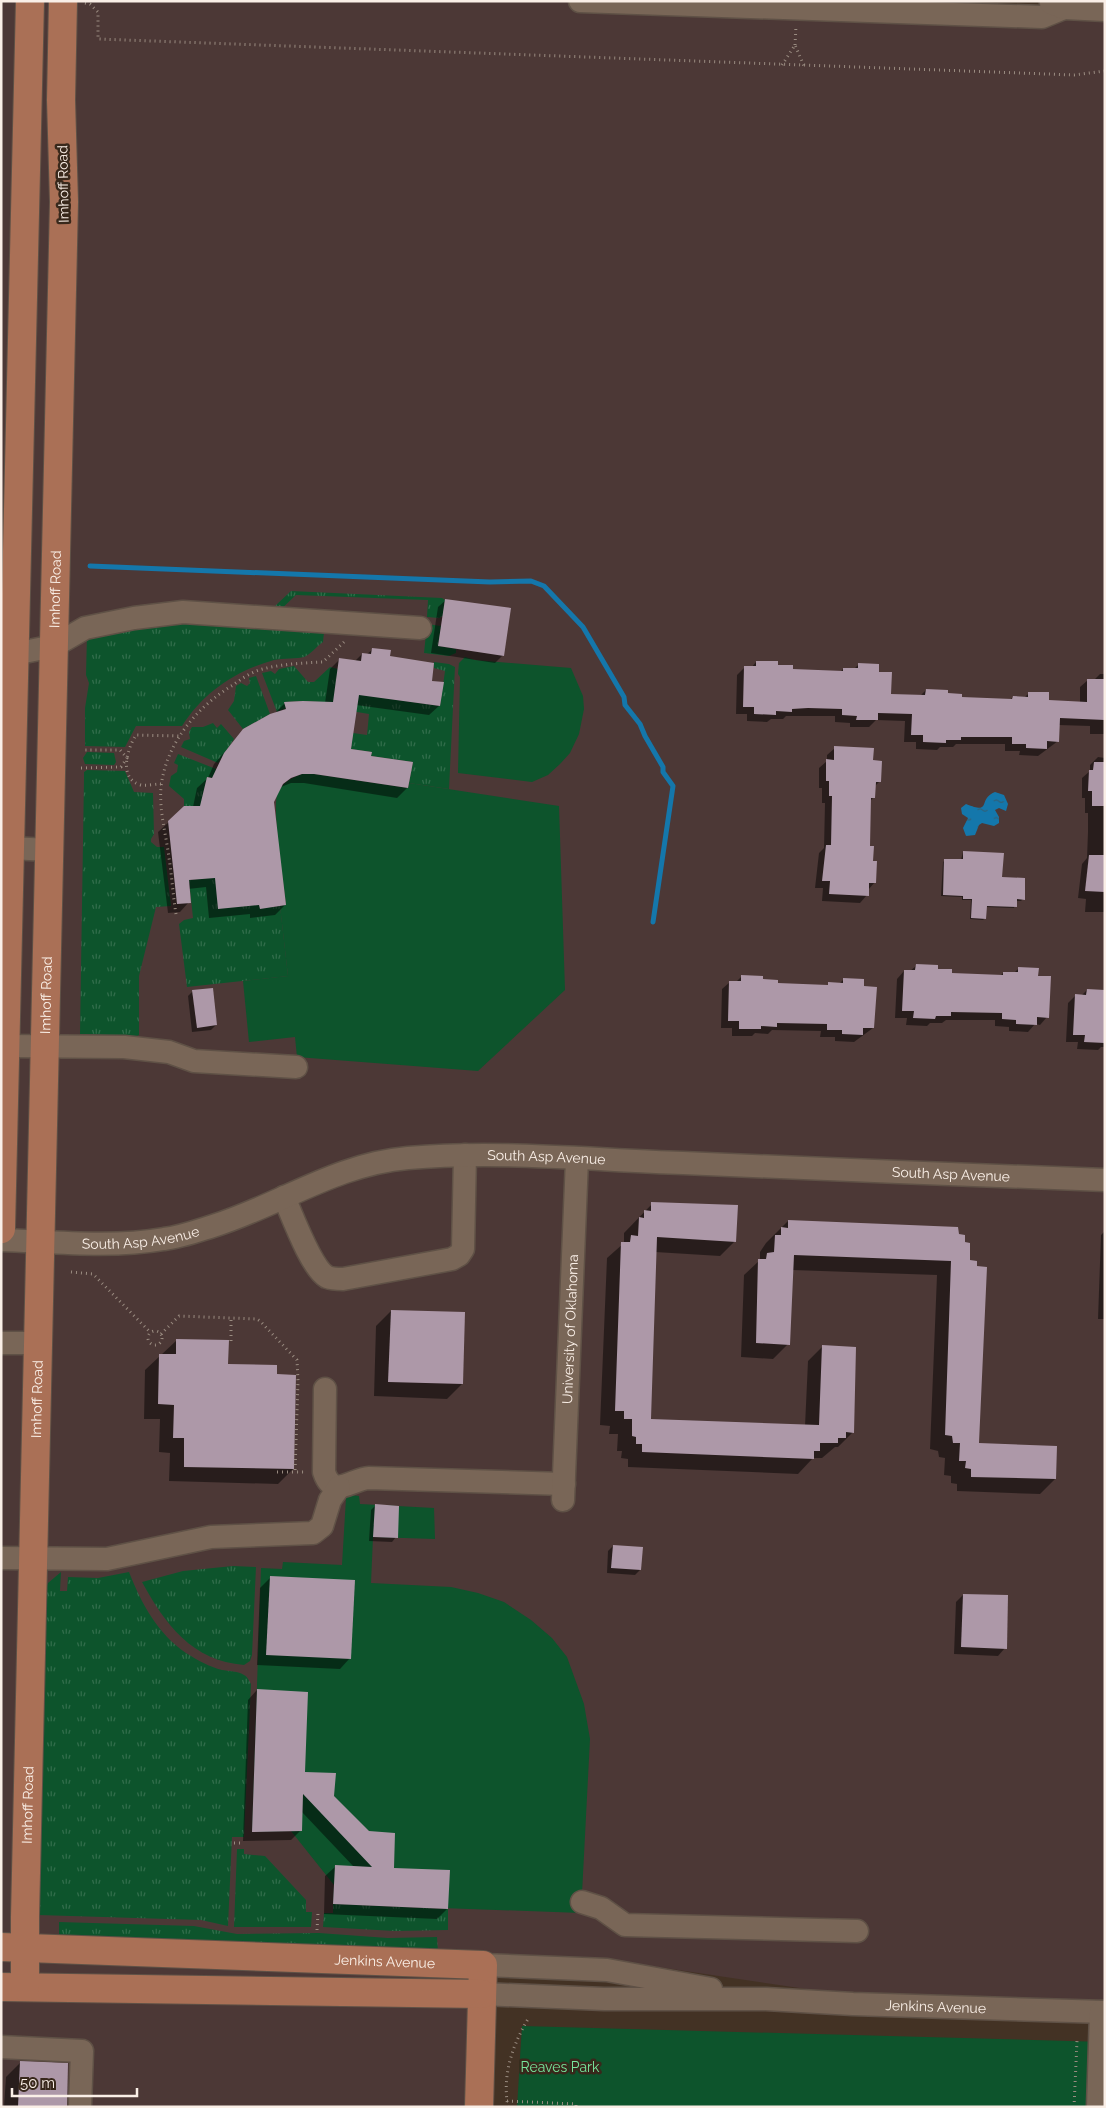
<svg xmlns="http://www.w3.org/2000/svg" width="1106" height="2108" viewBox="0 0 1106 2108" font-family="Raleway,sans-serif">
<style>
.education{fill:#4c3836}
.grass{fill:url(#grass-tufts)}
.green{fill:#0d542c}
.water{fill:url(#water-ripples)}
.shadow{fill:#0007}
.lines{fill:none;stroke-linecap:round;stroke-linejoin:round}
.stream{stroke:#1477ab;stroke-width:5}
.building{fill:#ad98a8}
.minor-casing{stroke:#5f5146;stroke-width:25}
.major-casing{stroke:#5f5146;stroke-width:30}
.path{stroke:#9a8c81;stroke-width:3;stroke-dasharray:1 4;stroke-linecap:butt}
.minor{stroke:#796657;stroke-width:22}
.major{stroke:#aa7056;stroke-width:28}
.labels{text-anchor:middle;stroke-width:5;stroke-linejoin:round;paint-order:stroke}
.street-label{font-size:14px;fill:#faefe7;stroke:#38281b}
.park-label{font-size:14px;fill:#78e69d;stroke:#38281b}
</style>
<defs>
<pattern id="grass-tufts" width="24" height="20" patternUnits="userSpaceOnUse" patternTransform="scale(1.25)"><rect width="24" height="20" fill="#0d542c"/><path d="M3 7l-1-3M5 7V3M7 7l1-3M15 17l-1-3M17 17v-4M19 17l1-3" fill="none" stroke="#316d4b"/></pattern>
<pattern id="water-ripples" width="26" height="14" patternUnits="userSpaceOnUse" patternTransform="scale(1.25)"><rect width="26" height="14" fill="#1477ab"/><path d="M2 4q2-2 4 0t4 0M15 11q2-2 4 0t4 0" fill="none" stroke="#306078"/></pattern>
</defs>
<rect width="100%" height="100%" fill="#433224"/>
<polygon class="education" points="1,1 820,1 820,13 1105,21 1105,2003 833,1993 604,1959 478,1955 471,2107 1,2107"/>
<g class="grass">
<polygon points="291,591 442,598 445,600 443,616 439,618 427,617 428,600 296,595 276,614 221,606 275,606"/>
<path d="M166,620L324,632L323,642C317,646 311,654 304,657C299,659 282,658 274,660C235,671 204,692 182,726H136L125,747L85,746V708L89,683L86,675L87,634Z"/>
<polygon points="427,624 441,626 438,646 456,649 456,653 449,656 424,653"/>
<polygon points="434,662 449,664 455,667 449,789 409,783 413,762 371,756 372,752 351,749 353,733 367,735 369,714 339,709 339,703 303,701 284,702 286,708 277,712 262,673 271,671 275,674 279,669 294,666 308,682 314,682 330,667 338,669 335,691 440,706 445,671 434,668"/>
<polygon points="256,676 270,714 243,729 228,710 234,701 236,686 241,683 247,686 250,683 249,678"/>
<polygon points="213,723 217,728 221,724 234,739 218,763 181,747 184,741 190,739 189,732 192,727 203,727"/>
<polygon points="87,752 114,753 116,762 114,765 85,764 83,758"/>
<polygon points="178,754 216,769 213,778 207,777 203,795 256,867 260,908 280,906 288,976 187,987 179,924 184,920 193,918 189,880 207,878 184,806 184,799 169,786 171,776 177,772 178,765 174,763"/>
<polygon points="87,770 125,771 134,792 153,793 154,834 151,839 151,842 157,847 164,847 171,906 156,907 139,976 139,1035 137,1036 80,1034 84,777 84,772"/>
<path d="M233,1566L256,1567L252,1655L250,1661L244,1665C192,1661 165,1624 142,1582L183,1571Z"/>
<path d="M61,1572L60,1591H67L68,1577L98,1578L129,1572C141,1603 158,1634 186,1653C197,1660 210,1667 222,1670C228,1671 239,1671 244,1675C248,1677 249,1681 251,1684L244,1837H232L228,1926L201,1920L38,1915L44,1593L48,1583Z"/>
<polygon points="237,1849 244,1849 244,1854 265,1856 306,1900 306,1912 312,1912 311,1927 234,1927"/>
<polygon points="333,1904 448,1909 448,1930 395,1931 323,1927 324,1913 333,1913"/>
<polygon points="59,1922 194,1926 237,1934 319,1933 388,1938 437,1937 438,1952 59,1937"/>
</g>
<g class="green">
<polygon points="465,657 475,660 571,668 583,696 584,709 579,734 570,753 560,764 548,775 532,782 458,773 460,677 458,674 459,663"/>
<path d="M302,774H314L408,788L409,783L559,806L565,990L478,1071L297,1057L295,1037L249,1042L243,981L288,976L280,906L286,904C284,884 271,807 278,792C283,782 292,778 302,774Z"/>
<polygon points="351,1495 359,1496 360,1504 434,1508 435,1539 373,1537 371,1583 451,1587 478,1593 504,1602 531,1620 552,1638 567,1657 584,1704 590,1739 581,1913 333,1904 334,1885 291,1831 252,1832 261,1568 282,1569 283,1562 342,1565 346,1498"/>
<polygon points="522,2026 1105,2042 1105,2107 517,2107"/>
</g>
<path class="water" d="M995,792L1004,795L1008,804L1006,811L999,808L995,810L999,817V823L994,826L982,823L979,825L975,835L966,836L963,828L968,818L962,814L961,808L966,804C993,815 977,799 995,792Z"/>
<g class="shadow">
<polygon points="446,600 503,655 495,663 431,653 438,607"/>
<polygon points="373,649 431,682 439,706 429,715 356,705 350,750 370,757 412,763 407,788 397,798 304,783 291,783 281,787 273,802 285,905 275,915 250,918 250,914 209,918 206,887 188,889 189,902 180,912 168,913 158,832 169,822 193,807 197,788 208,778 214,764 244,730 274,714 284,704 303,702 325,703 330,669 340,659 355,661 362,654 366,655"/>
<polygon points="756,662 791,670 840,672 843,669 854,669 859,664 878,673 890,695 920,696 926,690 961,698 1010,700 1013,697 1024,698 1029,693 1047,701 1080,703 1080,687 1088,680 1094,680 1100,674 1105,674 1105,734 1090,734 1090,726 1058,725 1058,741 1038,756 1019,755 1020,751 1005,751 1005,744 956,744 953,747 940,747 937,750 916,749 916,742 904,742 905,721 876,720 869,727 850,727 850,723 835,722 835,716 786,716 783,719 771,719 767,722 747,721 747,714 736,714 737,675 745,667 751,668"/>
<polygon points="835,748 872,762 879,782 875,786 874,797 870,801 868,848 875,882 868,890 867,895 860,903 822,901 823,888 815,888 819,853 824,848 825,803 822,803 822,788 819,788 819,768 827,761 827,755"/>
<polygon points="1098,757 1105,758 1105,912 1085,912 1086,899 1078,898 1082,864 1087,858 1088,832 1088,813 1085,813 1085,798 1082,798 1082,778 1090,771 1090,765"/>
<polygon points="963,852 1001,878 1023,899 1021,901 1016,901 1014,908 986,907 985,918 983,920 970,919 971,900 962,900 962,897 941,896 943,862 945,860 961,860"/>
<polygon points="916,966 951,974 1000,976 1003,973 1014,973 1018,969 1037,977 1047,1017 1040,1025 1035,1024 1028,1032 1009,1031 1009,1027 995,1026 995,1020 946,1020 942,1023 930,1023 927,1026 906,1025 907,1018 895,1018 897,979 904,971 910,971"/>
<polygon points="742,976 776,984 826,987 829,984 839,984 844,979 863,988 873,1028 854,1042 835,1041 835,1037 820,1037 821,1031 772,1030 768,1034 755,1033 752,1036 732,1036 732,1028 721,1028 722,989 730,982 736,982"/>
<polygon points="1087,990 1105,991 1105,1047 1101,1047 1098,1050 1077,1049 1078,1042 1066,1042 1068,1003 1075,996 1081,996"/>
<polygon points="193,991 216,1025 211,1030 192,1032 188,996"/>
<polygon points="652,1204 735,1241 720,1256 655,1252 650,1420 805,1426 808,1361 823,1346 853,1432 838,1447 835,1447 822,1458 813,1458 798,1474 628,1467 628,1459 621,1458 622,1451 617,1451 618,1434 609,1434 610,1426 600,1425 607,1258 624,1243 624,1233"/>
<polygon points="788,1221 957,1228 978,1444 1055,1479 1040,1494 957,1491 957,1484 951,1483 951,1476 944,1475 945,1458 939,1457 938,1451 930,1449 937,1275 792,1270 788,1344 773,1359 741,1357 744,1275 760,1260 760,1252 766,1243"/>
<polygon points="1105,1231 1105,1319 1098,1319 1101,1235"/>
<polygon points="391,1311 462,1384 447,1399 374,1396 376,1326"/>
<polygon points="177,1340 227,1365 275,1376 293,1469 278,1484 169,1481 170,1453 159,1452 160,1419 144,1419 145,1370"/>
<polygon points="375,1506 396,1537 392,1542 369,1541 371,1510"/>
<polygon points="613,1546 640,1570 635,1575 607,1573 608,1551"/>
<polygon points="270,1578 350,1658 340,1669 257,1665 260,1588"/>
<polygon points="963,1595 1005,1648 998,1656 954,1654 956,1602"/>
<polygon points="257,1690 303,1773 333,1797 392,1869 447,1909 437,1919 324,1914 325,1876 335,1867 354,1867 301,1811 300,1831 291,1840 243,1841 248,1700"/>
<polygon points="21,2062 66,2107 4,2107 6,2077"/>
</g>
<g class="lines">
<polyline class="stream" points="90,566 490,582 531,581 544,586 583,627 624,697 625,705 640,724 645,736 663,767 663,772 673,786 653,922"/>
</g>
<g class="building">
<polygon points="445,599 511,608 504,656 438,646"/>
<polygon points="372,648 391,650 390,656 434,663 432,681 444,682 440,706 359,695 351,749 372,752 371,756 413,762 408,788 314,774 302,774 291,778 283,784 274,802 286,905 260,909 259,905 218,909 215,878 189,880 191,903 177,904 168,821 184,806 200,806 207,777 212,778 224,753 243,729 270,714 286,709 284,702 303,701 333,702 339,658 361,661 362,653 371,654"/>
<polygon points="756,661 778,661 778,665 793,665 793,669 843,671 843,668 858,668 858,663 879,664 879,672 892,672 891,694 925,695 926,689 948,690 948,693 962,694 962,697 1012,699 1013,696 1028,697 1028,692 1049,692 1049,700 1087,702 1087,679 1105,679 1105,720 1060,718 1059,742 1047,741 1047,749 1026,748 1026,744 1012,744 1012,737 961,737 961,740 946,740 946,743 923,742 923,735 911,735 912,714 878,713 878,720 856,720 857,716 842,715 842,709 808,708 792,709 792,712 776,711 776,715 754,714 754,707 743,707 744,666 756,666"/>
<polygon points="834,746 874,748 873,760 882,761 881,782 876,782 875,798 871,798 870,846 874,846 873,861 877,861 876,883 869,883 869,896 829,894 830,881 822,881 826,845 831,845 832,796 829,796 829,781 826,781 826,759 834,760"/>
<polygon points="1094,762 1105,762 1105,806 1092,806 1092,791 1088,791 1089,770 1093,770"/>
<polygon points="963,851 1004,853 1002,877 1025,878 1025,900 1017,899 1017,907 987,906 986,919 971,918 972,899 963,899 963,896 943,895 944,859 963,859"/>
<polygon points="1089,855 1105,855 1105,892 1085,891"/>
<polygon points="916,964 938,965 938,969 952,969 952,973 1003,975 1003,972 1018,972 1018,967 1039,968 1038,976 1051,976 1049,1018 1037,1017 1037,1025 1016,1024 1016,1020 1002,1019 1002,1013 951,1012 951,1016 936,1016 935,1019 913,1018 914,1011 902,1011 904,970 915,970"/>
<polygon points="741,975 763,976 763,979 778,980 778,983 828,985 828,982 843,983 843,978 864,979 864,986 877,987 874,1028 863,1028 863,1035 842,1034 842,1030 827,1030 827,1024 777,1023 777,1027 761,1026 761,1029 739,1029 739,1021 728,1021 729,981 741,981"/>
<polygon points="213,988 217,1025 197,1028 192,990"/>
<polygon points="1087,989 1105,990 1105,1043 1084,1042 1085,1035 1073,1035 1075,994 1086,995"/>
<polygon points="651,1202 738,1205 736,1242 657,1237 651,1419 819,1425 822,1345 856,1347 854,1433 846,1432 846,1438 838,1438 838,1443 820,1443 820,1451 814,1451 814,1459 642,1452 642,1444 636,1444 636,1437 632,1436 632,1419 624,1419 624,1411 615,1411 621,1242 630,1242 631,1235 638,1236 639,1217 644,1218 644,1210 651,1211"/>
<polygon points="788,1220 958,1227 959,1234 965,1235 965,1242 970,1243 970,1260 977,1261 977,1266 987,1267 979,1443 1057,1446 1056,1479 971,1477 971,1469 965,1468 966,1461 959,1461 960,1443 953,1443 952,1436 945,1435 951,1261 794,1255 790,1345 756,1343 758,1259 766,1259 767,1253 774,1252 775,1235 781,1235 781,1227 788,1228"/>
<polygon points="391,1310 465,1312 463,1384 388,1382"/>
<polygon points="176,1339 229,1340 228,1364 277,1365 277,1374 296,1375 294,1469 184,1467 184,1438 173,1438 174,1405 158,1404 159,1354 176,1354"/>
<polygon points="375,1504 399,1506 398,1538 373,1537"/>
<polygon points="613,1545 643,1547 641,1570 611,1568"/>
<polygon points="270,1576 355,1580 351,1659 266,1655"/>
<polygon points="963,1594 1008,1595 1007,1649 961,1647"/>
<polygon points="257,1689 308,1692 305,1772 336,1773 334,1796 369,1831 395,1833 394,1868 450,1870 448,1909 333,1904 335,1865 372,1867 303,1794 302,1831 252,1832"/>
<polygon points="20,2061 68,2063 67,2107 18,2107"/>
</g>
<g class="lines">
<defs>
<g id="minor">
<polyline points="580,1 1042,17 1064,8"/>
<polyline points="1051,3 1064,8 1105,10"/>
<polyline points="1,654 14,654 54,646 85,628 134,618 183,612 420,628"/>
<polyline points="9,848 50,850"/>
<polyline points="6,1046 124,1047 169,1052 194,1061 296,1067"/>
<path d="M284,1197C292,1215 311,1268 327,1277C332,1279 338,1279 343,1279L452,1259L459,1255L463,1249L465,1155"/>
<path id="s1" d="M1,1240C55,1242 111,1248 164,1239C181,1237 197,1231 213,1226C280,1205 336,1164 408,1158C499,1150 592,1160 683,1163C824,1169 964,1175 1105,1180"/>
<polyline points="1,1343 38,1343"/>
<path d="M325,1389L324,1472C333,1500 351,1479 369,1478L564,1484"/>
<path id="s2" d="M563,1500L577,1159"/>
<polyline points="1,1558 107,1559 211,1537 313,1533 322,1526 330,1500 339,1487"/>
<polyline points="582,1902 601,1908 625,1925 857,1931"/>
<polyline points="483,1965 607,1970 711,1989"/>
<path id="s3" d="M482,1994L604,1999H766L853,2004L1105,2012"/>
<polyline points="1,2047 82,2051 80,2107"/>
<polyline points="1098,2107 1101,2012"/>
</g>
<g id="major">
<polyline points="1,1229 30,1"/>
<path id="s4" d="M1,1947L483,1965L479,2107"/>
<polyline points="1,1987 482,1994"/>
<path id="s5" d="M25,1987V1917L64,202L61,100L63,1"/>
</g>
</defs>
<use href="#minor" class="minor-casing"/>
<use href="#major" class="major-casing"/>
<g class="path">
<polyline points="85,3 90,4 98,12 98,39 1074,75 1105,71"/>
<polyline points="795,45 796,26"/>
<polyline points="782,65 795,45 804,66"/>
<polyline points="81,768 121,767 127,758 120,750 82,750"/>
<path d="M161,784C155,784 146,786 141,785C118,779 127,749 136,735L179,736"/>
<path d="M176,914C173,896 172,877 169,858C166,834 159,811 161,787C166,743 197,707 233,685C241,679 250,673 259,670C280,664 302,663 323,662L344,642"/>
<polyline points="71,1272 93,1274 150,1332"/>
<circle cx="155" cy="1338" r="7"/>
<polyline points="161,1334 179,1316 257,1319 260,1321 297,1360 298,1381 295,1472 306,1472"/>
<polyline points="231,1341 231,1318"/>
<polyline points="277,1472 295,1472"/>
<polyline points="234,1843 244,1843"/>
<polyline points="317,1930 318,1913"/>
<polyline points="507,2101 576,2104 576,2107"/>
<path d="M508,2107C502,2076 512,2046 528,2019"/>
<polyline points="1074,2107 1077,2041"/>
</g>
<use href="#minor" class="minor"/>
<use href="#major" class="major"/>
</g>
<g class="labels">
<g class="street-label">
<text transform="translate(63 184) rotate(-91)" y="5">Imhoff Road</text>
<text dy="5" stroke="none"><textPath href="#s5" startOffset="1398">Imhoff Road</textPath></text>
<text dy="5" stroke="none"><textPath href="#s5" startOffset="992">Imhoff Road</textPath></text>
<text dy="5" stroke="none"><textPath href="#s1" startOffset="560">South Asp Avenue</textPath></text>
<text dy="5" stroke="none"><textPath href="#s1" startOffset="965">South Asp Avenue</textPath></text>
<text dy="5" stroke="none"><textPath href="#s1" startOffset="140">South Asp Avenue</textPath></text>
<text dy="5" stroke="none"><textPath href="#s2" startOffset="171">University of Oklahoma</textPath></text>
<text dy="5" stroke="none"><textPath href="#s5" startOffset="588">Imhoff Road</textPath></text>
<text dy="5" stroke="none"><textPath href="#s5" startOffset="182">Imhoff Road</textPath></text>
<text dy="5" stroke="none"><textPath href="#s4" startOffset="384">Jenkins Avenue</textPath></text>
<text dy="5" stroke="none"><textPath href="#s3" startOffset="454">Jenkins Avenue</textPath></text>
</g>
<g class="park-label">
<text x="560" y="2072">Reaves Park</text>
</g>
</g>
<rect width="1106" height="2108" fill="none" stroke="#faefe7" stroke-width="5"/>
<path d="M12 2088v8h125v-8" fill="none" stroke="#faefe7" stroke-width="2.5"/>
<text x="20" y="2088" font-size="15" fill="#faefe7" stroke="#38281b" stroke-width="4" paint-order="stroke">50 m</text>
</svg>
